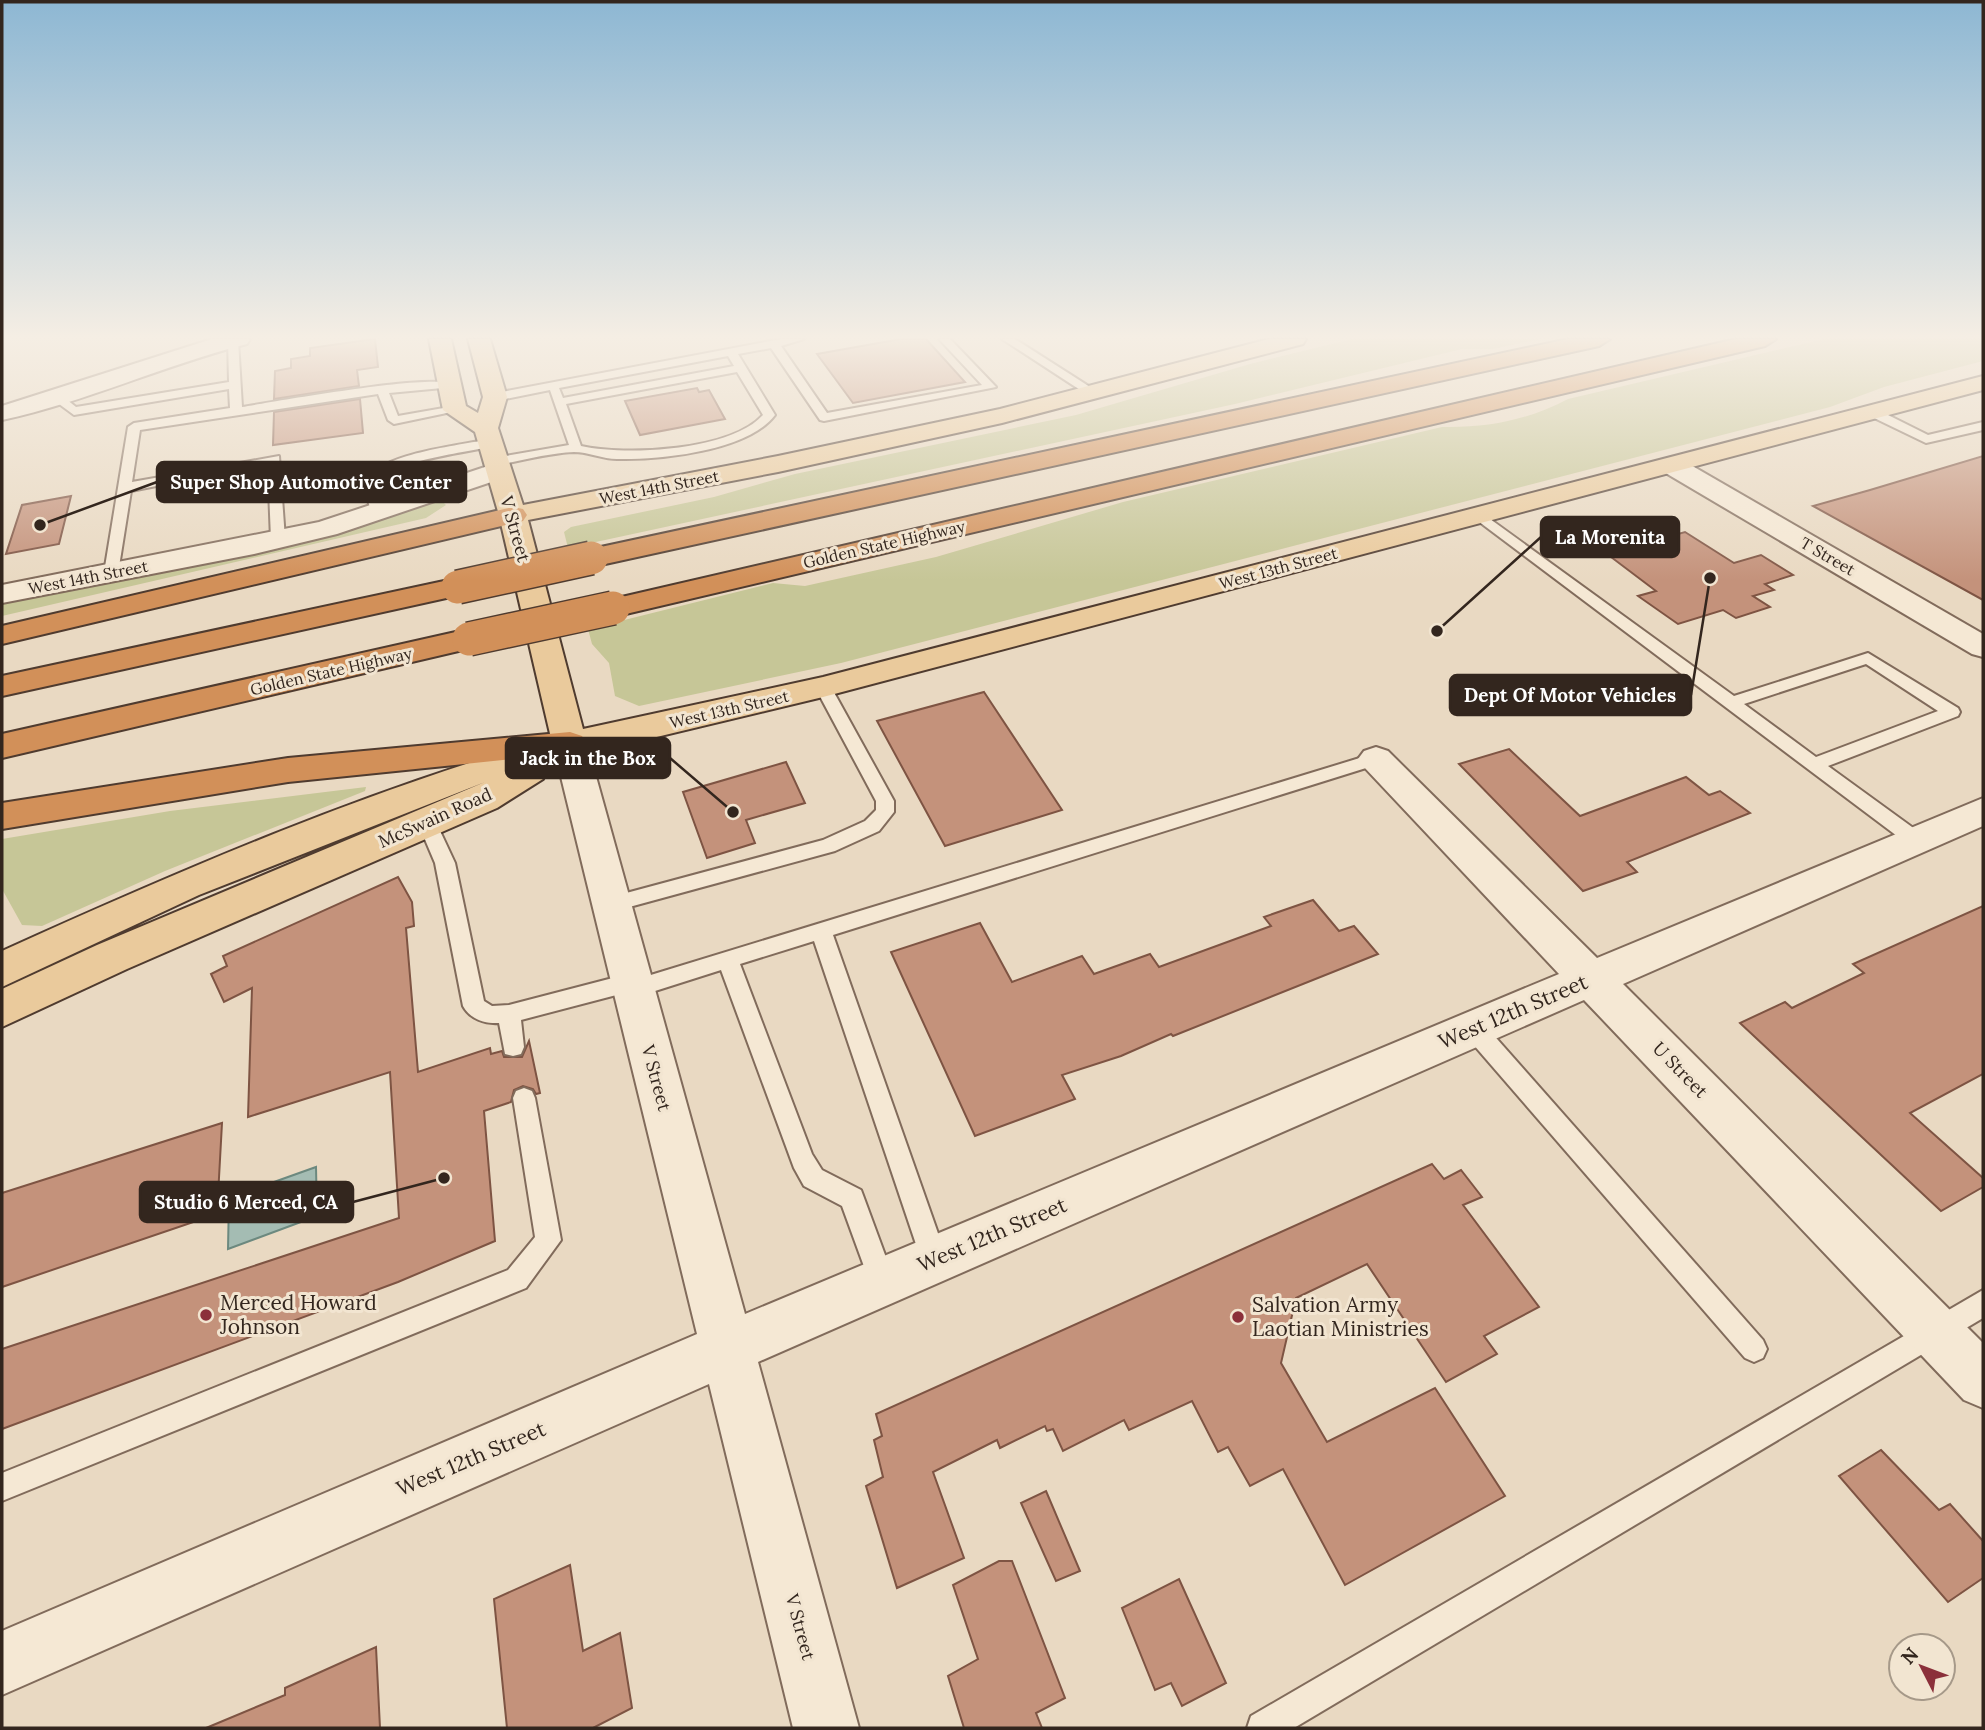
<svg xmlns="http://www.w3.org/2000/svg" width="1985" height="1730" viewBox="0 0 1985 1730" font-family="Lora,serif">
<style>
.green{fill:#c6c697}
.water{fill:#a4bcb3;stroke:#6c897f;stroke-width:2}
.building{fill:#c4927b;stroke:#7e5443;stroke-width:2}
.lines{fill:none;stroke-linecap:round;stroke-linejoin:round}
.service-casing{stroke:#816b5b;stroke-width:4}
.minor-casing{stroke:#816b5b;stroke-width:4}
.tertiary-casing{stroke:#816b5b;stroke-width:4}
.primary-casing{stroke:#4f3b2f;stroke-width:4}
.motorway-casing{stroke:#4f3b2f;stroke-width:4}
.service{fill:#f5e8d4;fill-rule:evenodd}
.minor{fill:#f5e8d4;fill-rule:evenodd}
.tertiary{fill:#f5e8d4;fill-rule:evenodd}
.primary{fill:#eaca9c;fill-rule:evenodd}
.motorway{fill:#d29059;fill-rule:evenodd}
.motorway-bridge-far1-casing{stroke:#4f3b2f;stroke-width:28;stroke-linecap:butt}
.motorway-bridge-casing{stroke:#4f3b2f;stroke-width:36;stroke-linecap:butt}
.motorway-bridge-far1{stroke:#d29059;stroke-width:25}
.motorway-bridge{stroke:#d29059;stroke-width:33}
.poi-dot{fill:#8b303a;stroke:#f2e5d1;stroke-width:2.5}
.labels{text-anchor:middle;stroke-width:6;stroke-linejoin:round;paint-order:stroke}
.far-street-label{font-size:16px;fill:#33261e;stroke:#f2e5d1}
.street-label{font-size:18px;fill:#33261e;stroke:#f2e5d1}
.near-street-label{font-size:21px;fill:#33261e;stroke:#f2e5d1}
.near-poi-label{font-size:21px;fill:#33261e;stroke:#f2e5d1;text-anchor:start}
.leader{fill:none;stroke:#33261e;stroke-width:2.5}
.callout-dot{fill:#33261e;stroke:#f2e5d1;stroke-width:2.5}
.callout{fill:#33261e;stroke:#33261e;stroke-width:2.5}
.callout-label{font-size:19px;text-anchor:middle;font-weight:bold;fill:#fff}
</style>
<rect width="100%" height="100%" fill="#e9d9c2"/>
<g class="green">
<polygon points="1352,339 1540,339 1493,349 1462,349 1235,404 568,548 564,532 571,527 714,497 795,474 1076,415 1250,364"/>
<path d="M1824,339H1983V361L1884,387L1830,407L841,663L639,706L615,696L609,663L592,644L588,629L773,583L805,586L936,557L1123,502L1442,427C1488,428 1528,420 1568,399Z"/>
<polygon points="440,499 446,505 426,518 2,616 2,604 313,540"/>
<polygon points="366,787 365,791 165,871 42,926 22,925 2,889 2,839 170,811"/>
</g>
<polygon class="water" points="316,1167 317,1216 228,1249 229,1198"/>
<g class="building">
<polygon points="375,339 378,367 357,370 359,386 274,399 275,371 291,368 291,359 310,356 310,348"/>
<polygon points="901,339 926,339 965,382 853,403 817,354"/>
<polygon points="697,388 699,392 709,390 725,419 640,435 625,401"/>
<polygon points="360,399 363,433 273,445 274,412"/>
<polygon points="1983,456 1983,600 1813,506 1870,490"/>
<polygon points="71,496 59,544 6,554 22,505"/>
<polygon points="1685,532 1734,563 1761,555 1793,575 1765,584 1774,590 1753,596 1770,607 1736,618 1723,610 1678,624 1638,596 1656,591 1607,554"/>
<polygon points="984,692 1062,810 945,846 877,721"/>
<polygon points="1509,749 1580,816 1686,777 1709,795 1720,791 1750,813 1627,862 1637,872 1583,891 1459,764"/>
<polygon points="786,762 805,803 746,820 755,843 707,858 683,792"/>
<polygon points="398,877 412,902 414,926 406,928 418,1072 490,1048 491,1054 502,1051 504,1057 522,1057 529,1041 540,1093 536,1094 533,1089 523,1086 514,1090 511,1102 484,1111 495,1241 398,1282 2,1429 2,1349 399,1218 390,1072 248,1117 252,988 224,1002 211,974 227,966 223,956"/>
<polygon points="1313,900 1339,931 1354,926 1378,954 1173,1036 1171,1034 1121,1056 1062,1075 1075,1099 975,1136 891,952 980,923 1012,982 1082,956 1094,974 1150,954 1159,967 1271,926 1264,917"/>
<polygon points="1983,906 1983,1074 1910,1113 1983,1178 1983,1187 1941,1211 1740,1023 1785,1002 1792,1008 1864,973 1853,964"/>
<polygon points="222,1123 217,1214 2,1287 2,1193"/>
<polygon points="1432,1164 1444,1179 1461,1170 1482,1197 1463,1205 1539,1307 1484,1336 1497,1354 1446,1382 1367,1264 1296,1298 1281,1363 1327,1442 1435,1388 1505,1496 1345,1585 1283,1469 1250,1486 1228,1447 1218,1452 1192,1401 1129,1430 1124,1420 1063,1451 1053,1429 1047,1431 1045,1426 1000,1448 997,1440 933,1472 964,1558 897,1588 866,1486 883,1477 874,1440 882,1436 876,1414"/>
<polygon points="1881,1450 1939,1510 1950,1504 1983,1541 1983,1578 1948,1602 1839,1476"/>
<polygon points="1046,1491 1080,1571 1056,1581 1021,1503"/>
<polygon points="999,1561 1012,1561 1065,1698 1036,1713 1042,1728 964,1728 948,1676 978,1659 953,1585"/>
<polygon points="570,1565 583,1651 620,1633 632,1708 593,1728 507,1728 494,1599"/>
<polygon points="1179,1579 1226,1683 1182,1706 1171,1683 1155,1690 1122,1608"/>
<polygon points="376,1647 380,1728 206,1728 285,1695 285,1688"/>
</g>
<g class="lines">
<defs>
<g id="service">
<path d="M228,339L238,340L242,407C273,402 438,372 455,385L453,387L389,393L398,416L455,406L461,410L394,424L388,420L378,394L140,430L132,482L279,456L285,539L278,543L271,539L268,464L131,491L118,573L111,577L106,576L104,573L128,427L134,423L230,408L229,389L74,415L51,398L61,395L76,407L229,382Z"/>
<path d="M781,339H804L781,346L827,413L982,385L939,339H950L996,387L824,421L820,420L771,348L738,354L775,415C748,451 660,460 617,459C603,459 588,452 574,452C548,453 520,461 494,466L488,462L494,458L569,445L550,390L495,401L491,400V394ZM728,356L734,366L563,398L559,388ZM737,372L763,415C730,451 626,456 581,446L566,404Z"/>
<polygon points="1002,339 1015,339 1101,394 1091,397"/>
<polygon points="1868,409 1876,409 1928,435 1983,422 1983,430 1926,443 1868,415"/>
<path d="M490,439L496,443L494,446C469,452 388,461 377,483L385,511L378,515L371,511L363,483C379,453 458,446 490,439Z"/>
<path d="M1479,511L1734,696L1868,653L1958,708L1960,712L1958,716L1828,766L1923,835L1925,840L1923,845H1909L1474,518L1472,515ZM1866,664L1938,711L1816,757L1744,704Z"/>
<polygon points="823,682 831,687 894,801 894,812 879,831 835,851 611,912 604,909 601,904 604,899 823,840 865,821 876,810 876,801 815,687"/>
<path d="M1376,753L1382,755L1385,759L1382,763L833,935L947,1259L943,1268L934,1272L925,1268L921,1259L814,941L740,964L812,1154L822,1170L861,1190L864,1198L895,1282L891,1291L882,1295L873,1291L842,1206L804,1186L794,1168L721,970L633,998L624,993L521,1020L524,1047L521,1054L513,1056L505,1054L499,1023C485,1024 470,1019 463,1006L435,863L418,823L420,818H434L455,863L484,1001L492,1006L509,1005L632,973L641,978Z"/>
<polygon points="1474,1020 1482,1022 1763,1340 1767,1349 1763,1358 1754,1362 1745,1358 1466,1036 1463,1029 1466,1022"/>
<polygon points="524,1088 532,1091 535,1098 561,1240 526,1288 2,1501 2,1473 508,1270 535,1237 513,1098 516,1091"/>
<polygon points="1983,1290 1983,1318 1294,1728 1247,1728 1251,1716"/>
</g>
<g id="minor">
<polygon points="1673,458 1682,460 1983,634 1983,657 1972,654 1664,472 1660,466 1664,460"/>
<polygon points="497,463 506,465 510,471 506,477 337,534 254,554 2,603 2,585 319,522"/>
<polygon points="570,732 582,736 587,744 745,1314 1559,974 1364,767 1358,759 1364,751 1376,747 1388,751 1597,958 1983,798 1983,826 1623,984 1983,1343 1983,1408 1964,1400 1584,1000 758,1362 859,1728 793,1728 709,1384 2,1695 2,1631 697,1334 553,744 558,736"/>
</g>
<path id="tertiary" d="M212,339H250L247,344C164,365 86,402 2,420V406Z"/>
<path id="primary" d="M429,339H451L466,406L478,413L483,397L468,339H490L507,397L498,428L523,505L778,456L1000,409L1269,339H1306L1303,344L1002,423L778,472L528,520L583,729L823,677L1983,376V390L823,697L544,764L548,770L543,779L497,808L127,969L2,1027V989L97,945L485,782L199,895L2,987V951C181,870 362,792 551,738L499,515L475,432L443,410Z"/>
<g id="motorway">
<polygon points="1568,339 1610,339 1599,346 596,566 586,563 582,557 586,551 596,548"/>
<polygon points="1736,339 1776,339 1765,346 613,617 602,614 598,608 602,602 613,599"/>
<polygon points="513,507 523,509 527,515 523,521 2,644 2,626"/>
<polygon points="458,578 469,581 473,587 469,593 2,696 2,676"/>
<polygon points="469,629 480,632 485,639 480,646 2,758 2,734"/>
<polygon points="570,732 582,736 587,744 582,752 288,782 2,829 2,803 288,758"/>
</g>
</defs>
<use href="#service" class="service-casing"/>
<use href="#minor" class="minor-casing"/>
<use href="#tertiary" class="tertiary-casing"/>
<use href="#primary" class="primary-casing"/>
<use href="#motorway" class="motorway-casing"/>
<use href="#service" class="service"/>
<use href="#minor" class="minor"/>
<use href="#tertiary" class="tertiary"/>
<use href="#primary" class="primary"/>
<use href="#motorway" class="motorway"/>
<defs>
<polyline id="motorway-bridge-far1" points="582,560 596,557"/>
<g id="motorway-bridge">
<polyline points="458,587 591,558"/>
<polyline points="469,639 613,608"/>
</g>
</defs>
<use href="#motorway-bridge-far1" class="motorway-bridge-far1-casing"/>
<use href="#motorway-bridge" class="motorway-bridge-casing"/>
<use href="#motorway-bridge-far1" class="motorway-bridge-far1"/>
<use href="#motorway-bridge" class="motorway-bridge"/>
</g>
<linearGradient id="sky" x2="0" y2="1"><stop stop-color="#8db7d3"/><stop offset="0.58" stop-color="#f5eee4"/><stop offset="1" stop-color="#f5eee4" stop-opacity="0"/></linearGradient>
<rect width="1985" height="581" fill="url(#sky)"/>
<g class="poi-dot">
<circle cx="206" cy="1315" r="7"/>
<circle cx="1238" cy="1317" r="7"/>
</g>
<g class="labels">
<g class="far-street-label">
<text transform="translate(659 487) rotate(-11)" y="6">West 14th Street</text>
<text transform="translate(884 544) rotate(-13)" y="6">Golden State Highway</text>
<text transform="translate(1828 556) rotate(30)" y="6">T Street</text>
<text transform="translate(1278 568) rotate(-15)" y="6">West 13th Street</text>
<text transform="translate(88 577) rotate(-11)" y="6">West 14th Street</text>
<text transform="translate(331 671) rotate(-13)" y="6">Golden State Highway</text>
<text transform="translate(729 709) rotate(-13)" y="6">West 13th Street</text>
</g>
<g class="street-label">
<text transform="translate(515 529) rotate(74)" y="6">V Street</text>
<text transform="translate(435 818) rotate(-24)" y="6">McSwain Road</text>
<text transform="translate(1680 1070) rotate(46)" y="6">U Street</text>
<text transform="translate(656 1078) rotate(75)" y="6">V Street</text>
<text transform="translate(800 1627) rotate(75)" y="6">V Street</text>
</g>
<g class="near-street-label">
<text transform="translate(1513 1012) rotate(-23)" y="7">West 12th Street</text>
<text transform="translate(992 1235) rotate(-23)" y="7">West 12th Street</text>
<text transform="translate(471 1459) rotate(-23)" y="7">West 12th Street</text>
</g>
<g class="near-poi-label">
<text x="220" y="1310">Merced Howard<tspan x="220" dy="24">Johnson</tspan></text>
<text x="1252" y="1312">Salvation Army<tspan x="1252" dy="24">Laotian Ministries</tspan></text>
</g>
</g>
<path class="leader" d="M40 525L157 482M1437 631L1541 537M1710 578L1691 695M733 812L670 758M444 1178L353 1202"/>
<g class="callout-dot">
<circle cx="40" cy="525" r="7"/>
<circle cx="1437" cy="631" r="7"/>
<circle cx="1710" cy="578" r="7"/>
<circle cx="733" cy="812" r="7"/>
<circle cx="444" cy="1178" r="7"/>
</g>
<g class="callout">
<rect x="157" y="462" width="309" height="40" rx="7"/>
<rect x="1541" y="517" width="138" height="40" rx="7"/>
<rect x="1450" y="675" width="241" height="40" rx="7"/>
<rect x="506" y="738" width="164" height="40" rx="7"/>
<rect x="140" y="1182" width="213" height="40" rx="7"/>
</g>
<g class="callout-label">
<text x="311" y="489">Super Shop Automotive Center</text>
<text x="1610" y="544">La Morenita</text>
<text x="1570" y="702">Dept Of Motor Vehicles</text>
<text x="588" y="765">Jack in the Box</text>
<text x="246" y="1209">Studio 6 Merced, CA</text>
</g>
<rect width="1985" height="1730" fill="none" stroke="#33261e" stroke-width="7"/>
<g transform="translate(1922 1667) rotate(312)"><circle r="33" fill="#f2e5d1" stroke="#a69989" stroke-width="2"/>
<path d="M0-5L12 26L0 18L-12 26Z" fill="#8b303a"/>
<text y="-10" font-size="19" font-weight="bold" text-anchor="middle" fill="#33261e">N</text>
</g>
</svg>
